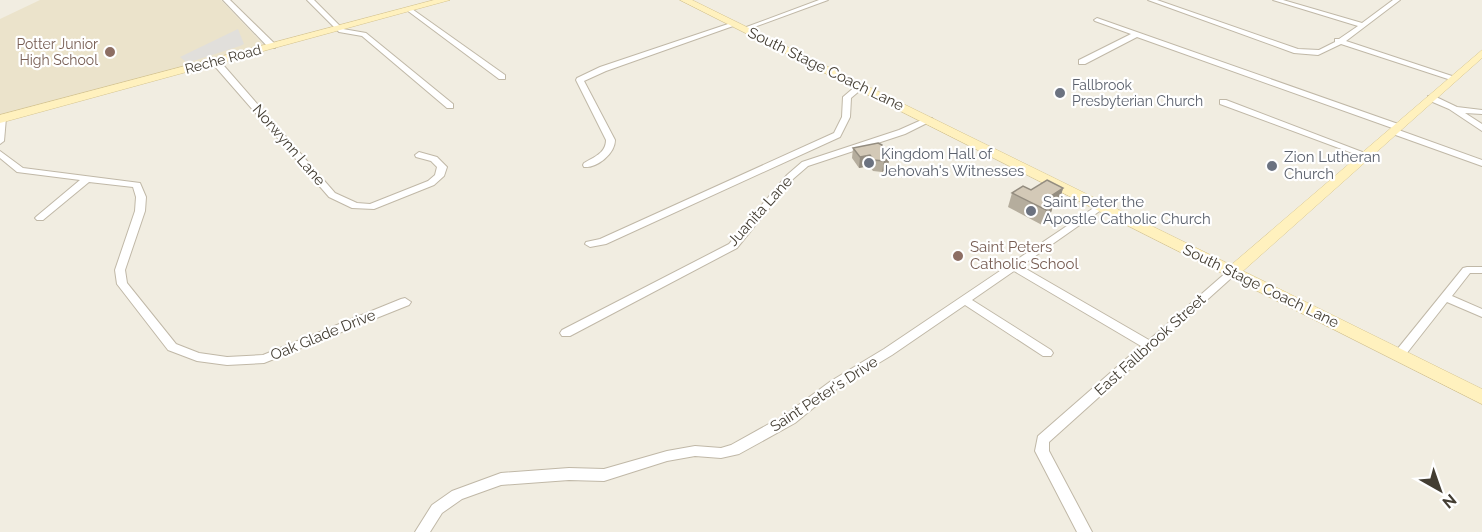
<svg xmlns="http://www.w3.org/2000/svg" width="1482" height="532" viewBox="0 0 1482 532" font-family="Raleway,sans-serif">
<style>
.education{fill:#ebe3cb}
.parking{fill:#e1dfdb}
.lines{fill:none;stroke-linecap:round;stroke-linejoin:round}
.street-casing{stroke:#c0b8a7;stroke-width:2}
.secondary-casing{stroke:#d6c591;stroke-width:1}
.street{fill:#fff;fill-rule:evenodd}
.secondary{fill:#fff1be;fill-rule:evenodd}
.wall{fill:#b5ad9d}
.shaded-wall{fill:#948d80}
.building{fill:#d3c9b7;stroke:#948d80;stroke-width:1.5}
.education-dot{fill:#8d6e63;stroke:#fff;stroke-width:2}
.worship-dot{fill:#6b7280;stroke:#fff;stroke-width:2}
.labels{text-anchor:middle;stroke-width:4.5;stroke-linejoin:round;paint-order:stroke}
.far-education-label{font-size:14px;fill:#785e54;stroke:#fff;text-anchor:end}
.far-street-label{font-size:14px;fill:#433d32;stroke:#fff}
.far-worship-label{font-size:14px;fill:#5b616d;stroke:#fff;text-anchor:start}
.street-label{font-size:15px;fill:#433d32;stroke:#fff}
.worship-label{font-size:15px;fill:#5b616d;stroke:#fff;text-anchor:start}
.education-label{font-size:15px;fill:#785e54;stroke:#fff;text-anchor:start}
</style>
<rect width="100%" height="100%" fill="#f1ede1"/>
<polygon class="education" points="40,0 221,0 264,45 0,116 0,19"/>
<polygon class="parking" points="238,29 244,44 240,46 187,63 180,57"/>
<g class="lines">
<defs>
<g id="street">
<polygon points="223,0 230,0 275,44 275,48 269,48"/>
<polygon points="307,0 314,0 343,29 366,33 453,104 453,108 447,108 362,36 339,32"/>
<polygon points="819,0 828,0 746,30 741,29"/>
<polygon points="1148,0 1157,0 1298,49 1319,50 1335,42 1335,39 1339,39 1358,26 1273,0 1283,0 1362,23 1393,0 1400,0 1346,41 1458,78 1451,80 1341,44 1318,55 1294,53"/>
<polygon points="408,9 412,9 505,75 505,79 499,79 408,11"/>
<polygon points="1097,18 1401,125 1402,127 1401,129 1395,129 1137,37 1085,64 1079,64 1079,60 1131,34 1095,21 1094,20"/>
<path d="M734,22L737,24L736,25L606,71L584,81L615,140C615,154 597,168 584,167L583,165L584,163C594,157 606,153 606,140L576,80L577,78L600,67Z"/>
<polygon points="212,59 218,59 335,193 357,203 370,204 428,181 435,175 437,167 431,161 416,157 415,155 419,152 437,157 447,167 444,176 434,185 374,209 352,208 329,197 212,63"/>
<polygon points="857,85 860,85 864,87 851,98 850,117 840,137 606,244 590,247 585,244 586,242 600,239 834,133 842,117 843,97"/>
<polygon points="1428,96 1434,96 1457,107 1482,110 1482,114 1465,113 1482,124 1482,131 1449,109 1428,100"/>
<polygon points="1220,100 1226,100 1370,155 1369,157 1363,157 1220,104"/>
<polygon points="0,116 6,118 4,141 0,144"/>
<polygon points="926,118 932,118 933,120 905,134 808,166 793,179 737,248 570,336 562,336 560,333 562,330 729,244 787,175 802,162 899,130"/>
<polygon points="1393,128 1482,160 1482,166 1390,133 1389,131"/>
<polygon points="0,151 23,168 140,183 146,197 145,211 125,270 127,283 176,344 199,353 227,357 263,355 401,299 405,298 411,302 409,305 264,363 227,365 197,361 168,350 117,284 115,270 135,211 136,197 133,187 89,182 43,220 37,220 35,218 37,216 80,180 17,172 0,158"/>
<polygon points="1101,203 1106,206 1104,208 1021,266 1149,340 1229,270 1237,270 1238,272 1049,442 1049,451 1092,532 1077,532 1035,451 1038,436 1141,346 1014,271 972,300 1051,350 1053,353 1051,356 1043,356 965,305 892,355 839,387 795,423 739,454 721,458 695,456 667,461 604,481 569,480 501,485 462,499 442,513 430,532 415,532 432,505 452,491 501,473 569,468 604,469 667,451 695,446 721,448 731,445 785,415 831,381 884,349"/>
<polygon points="1467,267 1482,267 1482,273 1470,273 1452,296 1482,309 1482,317 1447,302 1403,358 1395,358 1393,355 1395,352 1463,268"/>
</g>
<g id="secondary">
<polygon points="434,0 450,0 0,123 0,115"/>
<polygon points="680,0 692,0 1231,265 1482,50 1482,58 1243,271 1482,389 1482,404"/>
</g>
</defs>
<use href="#street" class="street-casing"/>
<use href="#secondary" class="secondary-casing"/>
<use href="#street" class="street"/>
<use href="#secondary" class="secondary"/>
</g>
<g class="wall">
<polygon points="853,148 882,149 889,158 888,168 882,172 873,171 869,166 859,168 852,158"/>
<polygon points="1063,188 1059,203 1053,206 1049,219 1042,225 1008,207 1012,193"/>
</g>
<g class="shaded-wall">
<polygon points="870,155 869,166 859,168 860,157"/>
<polygon points="889,158 888,168 882,172 884,161"/>
<polygon points="1063,188 1059,203 1053,206 1049,219 1042,225 1046,210 1045,200"/>
</g>
<g class="building">
<polygon points="878,143 882,145 882,149 889,158 884,161 874,160 870,155 860,157 853,148"/>
<polygon points="1047,180 1063,188 1045,200 1054,205 1046,210 1012,193 1023,186 1031,190"/>
</g>
<g class="education-dot">
<circle cx="110" cy="52" r="6"/>
<circle cx="958" cy="256" r="6"/>
</g>
<g class="worship-dot">
<circle cx="1060" cy="93" r="6"/>
<circle cx="869" cy="163" r="6"/>
<circle cx="1272" cy="166" r="6"/>
<circle cx="1031" cy="211" r="6"/>
</g>
<g class="labels">
<g class="far-education-label">
<text x="98" y="49">Potter Junior<tspan x="98" dy="16">High School</tspan></text>
</g>
<g class="far-street-label">
<text transform="translate(223 59) rotate(-15)" y="5">Reche Road</text>
</g>
<g class="far-worship-label">
<text x="1072" y="90">Fallbrook<tspan x="1072" dy="16">Presbyterian Church</tspan></text>
</g>
<g class="street-label">
<text transform="translate(826 69) rotate(26)" y="5">South Stage Coach Lane</text>
<text transform="translate(289 145) rotate(49)" y="5">Norwynn Lane</text>
<text transform="translate(760 211) rotate(-48)" y="5">Juanita Lane</text>
<text transform="translate(1261 286) rotate(26)" y="5">South Stage Coach Lane</text>
<text transform="translate(323 335) rotate(-22)" y="5">Oak Glade Drive</text>
<text transform="translate(1150 345) rotate(-42)" y="5">East Fallbrook Street</text>
<text transform="translate(824 394) rotate(-33)" y="5">Saint Peter's Drive</text>
</g>
<g class="worship-label">
<text x="881" y="159">Kingdom Hall of<tspan x="881" dy="17">Jehovah's Witnesses</tspan></text>
<text x="1284" y="162">Zion Lutheran<tspan x="1284" dy="17">Church</tspan></text>
<text x="1043" y="207">Saint Peter the<tspan x="1043" dy="17">Apostle Catholic Church</tspan></text>
</g>
<g class="education-label">
<text x="970" y="252">Saint Peters<tspan x="970" dy="17">Catholic School</tspan></text>
</g>
</g>
<g transform="translate(1440 490) rotate(140)" stroke="#ffffff" stroke-width="4.5" paint-order="stroke">
<path d="M0-4.5L10 22L0 15L-10 22Z" fill="#433d32"/>
<text y="-9" font-size="16" font-weight="bold" text-anchor="middle" fill="#433d32">N</text>
</g>
</svg>
